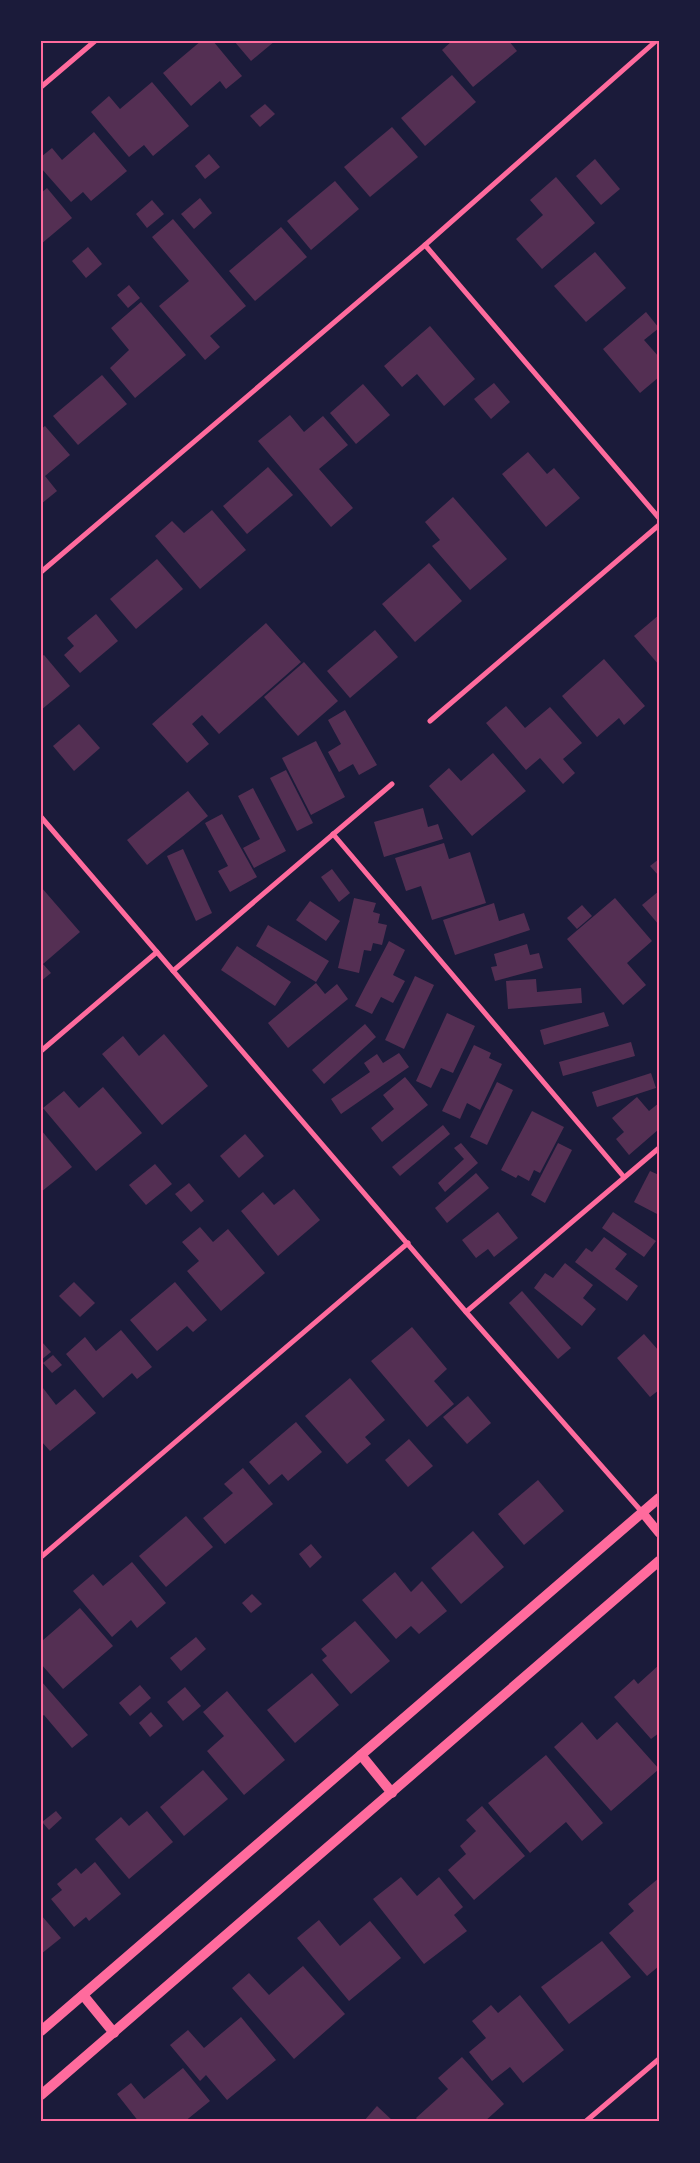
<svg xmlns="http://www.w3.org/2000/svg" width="700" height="2163" viewBox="0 0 700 2163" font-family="'Varela Round',sans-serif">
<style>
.building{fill:#542f53}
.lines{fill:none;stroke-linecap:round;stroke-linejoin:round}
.minor{stroke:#ff6b9d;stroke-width:5}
.tertiary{stroke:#ff6b9d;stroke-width:9}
.secondary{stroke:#ff6b9d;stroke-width:10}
.neatline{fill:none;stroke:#ff6b9d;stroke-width:2}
</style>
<rect width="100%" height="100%" fill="#1b1b3a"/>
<g class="building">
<polygon points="201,41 213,41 242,76 226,89 220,81 191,106 163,73"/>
<polygon points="234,41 275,41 251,61"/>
<polygon points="452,41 509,41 517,51 473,87 442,50"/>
<polygon points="452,75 476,102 425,146 401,118"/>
<polygon points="152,82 189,126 153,156 144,145 129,157 91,112 109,96 120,109"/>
<polygon points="265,104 275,114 260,127 250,116"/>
<polygon points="392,127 418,157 370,197 344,167"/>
<polygon points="94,132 127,171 91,201 83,192 71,202 41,168 41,157 52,148 62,160"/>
<polygon points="209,154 220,167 205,179 195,166"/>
<polygon points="595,159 620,189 601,205 576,176"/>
<polygon points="556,177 595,223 542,269 516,239 543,215 530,200"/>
<polygon points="335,181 359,209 311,250 287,221"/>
<polygon points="47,188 72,218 41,244 41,193"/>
<polygon points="200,198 212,213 194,229 181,214"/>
<polygon points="152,200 164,214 147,228 136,214"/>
<polygon points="173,219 246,306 210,336 220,347 205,360 159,306 189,281 152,237"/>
<polygon points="281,227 307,257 255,301 229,271"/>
<polygon points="88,247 102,264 86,278 72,261"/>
<polygon points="595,252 626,288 586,322 554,286"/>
<polygon points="129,285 140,298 128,308 117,295"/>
<polygon points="141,302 186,355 135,398 110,368 129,350 111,328"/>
<polygon points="646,312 659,328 644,340 659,357 659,377 640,393 603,349"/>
<polygon points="430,326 475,379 444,406 417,374 402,387 384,366"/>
<polygon points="102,375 127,404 78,445 53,416"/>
<polygon points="494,383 510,402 491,419 474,399"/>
<polygon points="363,384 390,415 356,444 330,413"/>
<polygon points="290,415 304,432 323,416 348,445 319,469 353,508 331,527 258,441"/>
<polygon points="45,426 70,455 45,476 57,491 41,504 41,429"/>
<polygon points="528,452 547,474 554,468 580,498 546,527 502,474"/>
<polygon points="268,467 293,495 247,534 223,506"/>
<polygon points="453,497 507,559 470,590 432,546 440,540 425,522"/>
<polygon points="212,510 246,550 200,589 155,536 172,521 184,533"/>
<polygon points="157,559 183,589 136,629 110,599"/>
<polygon points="429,563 462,601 415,642 382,604"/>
<polygon points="96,614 118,641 80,673 64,655 74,646 67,638"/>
<polygon points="659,615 659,665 634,636"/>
<polygon points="266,623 301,662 219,734 202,715 192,724 209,744 187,763 152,724"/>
<polygon points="375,630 398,657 350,698 327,671"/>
<polygon points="44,655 70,686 41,710 41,657"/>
<polygon points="604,659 645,706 624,725 619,718 597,737 562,696"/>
<polygon points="304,662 338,701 298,736 264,697"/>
<polygon points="506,706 525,728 550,707 582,743 563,759 575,773 563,784 540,758 526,770 486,723"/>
<polygon points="345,710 377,765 359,775 353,764 339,772 328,752 341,744 328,720"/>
<polygon points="79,724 100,748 74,771 53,746"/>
<polygon points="316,741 345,797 311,815 282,758"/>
<polygon points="493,753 526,791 472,836 429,786 449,768 461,781"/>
<polygon points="286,770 313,823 297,831 270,778"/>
<polygon points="253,788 286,851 254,868 243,848 260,839 238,796"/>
<polygon points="188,791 208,816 147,865 127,840"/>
<polygon points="423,808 428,827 438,824 443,839 384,857 374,822"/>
<polygon points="222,814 257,877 230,892 218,871 228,866 205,823"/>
<polygon points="444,843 449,859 470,852 486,903 432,920 421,886 406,891 395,858"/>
<polygon points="183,849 212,913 196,921 167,856"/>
<polygon points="659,859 659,876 650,866"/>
<polygon points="332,869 350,893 339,902 321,877"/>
<polygon points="41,887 80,932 43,964 51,973 41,981"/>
<polygon points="659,891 659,925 642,905"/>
<polygon points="354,898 376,903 373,912 380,914 378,923 387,925 382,945 373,943 371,951 364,950 359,973 338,968"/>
<polygon points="615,898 652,941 627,963 646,985 623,1005 567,939"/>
<polygon points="310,901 340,921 326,941 296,920"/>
<polygon points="494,903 499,921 524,913 530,930 455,955 443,920"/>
<polygon points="582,905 592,916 577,929 567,918"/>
<polygon points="268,925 329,961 316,982 256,946"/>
<polygon points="389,941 405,950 393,975 405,981 393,1003 381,997 372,1014 355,1006"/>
<polygon points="527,944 530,955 539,953 543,968 495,981 491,967 497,966 494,954"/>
<polygon points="237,946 291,982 275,1006 221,970"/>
<polygon points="415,976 434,985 404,1049 385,1040"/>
<polygon points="536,979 537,992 581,988 582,1003 508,1009 506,981"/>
<polygon points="316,983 325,994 337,984 348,999 288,1048 268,1023"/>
<polygon points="604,1012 609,1026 544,1045 540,1030"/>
<polygon points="447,1013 475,1026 453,1073 441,1068 431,1088 416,1081"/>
<polygon points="365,1024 376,1037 324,1084 312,1070"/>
<polygon points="164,1034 208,1086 162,1125 102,1054 123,1036 139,1056"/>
<polygon points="631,1042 635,1056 563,1076 559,1062"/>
<polygon points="474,1045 491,1053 489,1058 502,1064 480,1110 467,1103 460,1119 442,1111"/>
<polygon points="399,1053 409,1067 341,1114 331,1099 370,1072 364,1063 377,1054 383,1063"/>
<polygon points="651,1073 656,1088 597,1107 592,1092"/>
<polygon points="405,1077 428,1105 382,1142 371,1128 394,1109 383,1095"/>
<polygon points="497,1082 513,1090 487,1145 470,1137"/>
<polygon points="103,1087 142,1133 96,1171 43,1108 64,1091 79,1108"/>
<polygon points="637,1097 649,1111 659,1103 659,1129 629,1155 616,1139 624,1132 612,1118"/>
<polygon points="532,1111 564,1127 540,1173 534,1170 529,1181 518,1175 516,1178 501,1170"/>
<polygon points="443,1125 450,1134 400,1176 392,1167"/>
<polygon points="41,1130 72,1167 41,1192"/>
<polygon points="245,1134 264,1156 239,1178 220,1156"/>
<polygon points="461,1143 478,1163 445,1192 438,1183 464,1159 454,1148"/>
<polygon points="558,1143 572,1150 545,1203 531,1195"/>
<polygon points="155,1164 172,1184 146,1205 129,1185"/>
<polygon points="650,1171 659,1175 659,1215 634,1202"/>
<polygon points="476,1173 489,1188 447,1223 435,1208"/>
<polygon points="189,1183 204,1201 191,1212 175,1194"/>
<polygon points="294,1189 320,1220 278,1256 241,1211 263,1192 274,1205"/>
<polygon points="498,1212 518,1238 494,1257 488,1249 476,1258 462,1240"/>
<polygon points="613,1212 656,1241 644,1257 602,1228"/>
<polygon points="200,1227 213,1242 228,1229 265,1273 221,1311 187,1271 199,1261 182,1242"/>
<polygon points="604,1237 627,1254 615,1269 638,1286 627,1301 575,1262 586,1248 592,1252"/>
<polygon points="565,1263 593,1285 583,1298 596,1309 582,1326 534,1288 545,1273 553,1278"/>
<polygon points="74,1282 95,1303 80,1317 59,1296"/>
<polygon points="175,1282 207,1320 193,1332 187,1326 157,1351 130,1320"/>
<polygon points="522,1291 571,1348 558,1359 509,1303"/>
<polygon points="412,1327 447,1369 434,1381 454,1404 427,1427 371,1361"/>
<polygon points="121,1330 152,1367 137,1379 132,1373 103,1398 66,1354 85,1337 96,1351"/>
<polygon points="644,1334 659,1351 659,1390 650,1397 617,1358"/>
<polygon points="41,1341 51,1352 41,1360"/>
<polygon points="53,1355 62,1365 52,1373 43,1363"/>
<polygon points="350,1378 385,1420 365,1437 371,1444 347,1464 305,1416"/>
<polygon points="43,1388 56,1405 75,1389 96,1413 50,1451 41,1441"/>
<polygon points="468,1396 491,1423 467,1444 443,1417"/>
<polygon points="296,1422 322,1452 288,1481 282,1474 269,1485 249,1462"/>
<polygon points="409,1439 433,1466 408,1487 385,1460"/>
<polygon points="243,1468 273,1504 225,1544 203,1518 233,1493 224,1484"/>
<polygon points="538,1480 564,1511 524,1545 498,1514"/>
<polygon points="186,1516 213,1547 166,1587 139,1556"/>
<polygon points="473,1531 504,1567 461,1604 431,1568"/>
<polygon points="311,1544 322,1557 310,1568 299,1554"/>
<polygon points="132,1562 166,1603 137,1628 131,1620 112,1637 73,1591 93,1574 103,1586"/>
<polygon points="395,1572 411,1592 422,1581 447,1611 419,1634 411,1626 396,1639 362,1600"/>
<polygon points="252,1594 262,1604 251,1613 242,1603"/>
<polygon points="80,1608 113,1646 63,1689 41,1664 41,1639 42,1641"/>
<polygon points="355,1621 390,1661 351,1694 322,1660 327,1656 321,1649"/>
<polygon points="196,1637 206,1649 181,1671 170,1658"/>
<polygon points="659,1665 659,1733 651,1739 614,1697 634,1679 638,1684"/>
<polygon points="312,1673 339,1705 295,1743 267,1710"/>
<polygon points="41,1681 88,1735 72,1748 44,1715 41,1717"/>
<polygon points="140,1685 151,1698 130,1716 119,1703"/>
<polygon points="185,1687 201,1706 183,1721 167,1702"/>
<polygon points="227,1691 285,1760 244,1795 207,1751 224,1736 203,1712"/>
<polygon points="151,1712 163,1726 150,1737 139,1723"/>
<polygon points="582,1722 597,1740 617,1722 659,1769 611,1811 554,1747"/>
<polygon points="546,1755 603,1823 582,1841 566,1822 530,1853 488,1803"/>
<polygon points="203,1770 228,1799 184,1836 160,1807"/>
<polygon points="482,1806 525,1856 474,1900 448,1870 466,1854 460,1846 476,1831 466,1820"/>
<polygon points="56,1811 62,1818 49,1830 42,1822"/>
<polygon points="147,1811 173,1842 129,1879 95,1839 121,1817 129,1826"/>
<polygon points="95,1862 121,1894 89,1921 86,1917 74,1927 51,1899 62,1890 57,1884 76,1868 81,1874"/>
<polygon points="401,1877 417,1896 439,1877 463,1907 454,1915 467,1931 424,1964 373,1899"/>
<polygon points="659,1878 659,1966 647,1976 609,1933 634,1911 628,1904"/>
<polygon points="41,1915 61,1938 41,1954"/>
<polygon points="319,1920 340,1946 370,1921 401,1958 349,2001 297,1938"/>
<polygon points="602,1941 631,1977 569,2024 541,1987"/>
<polygon points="303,1966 345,2014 294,2059 232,1988 249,1973 269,1995"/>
<polygon points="520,1995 564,2050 523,2083 510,2067 492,2081 469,2052 486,2038 472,2021 491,2005 498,2013"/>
<polygon points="241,2017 276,2060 227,2100 206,2075 200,2081 170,2045 188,2030 204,2048"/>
<polygon points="462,2057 504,2104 484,2122 419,2122 416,2118 448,2089 438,2078"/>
<polygon points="183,2068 210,2101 184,2122 139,2122 117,2094 131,2083 144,2099"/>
<polygon points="377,2106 394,2122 363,2122"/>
</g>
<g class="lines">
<g class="minor">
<polyline points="41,87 95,41"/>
<polyline points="425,245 659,518"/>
<polyline points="41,572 425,245 656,41"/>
<polyline points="430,721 659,525"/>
<polyline points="41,817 466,1312 642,1512"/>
<polyline points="333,834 624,1177"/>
<polyline points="173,971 392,784"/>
<polyline points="41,1051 157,952"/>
<polyline points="466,1312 659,1148"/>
<polyline points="41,1557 408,1243"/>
<polyline points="585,2122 659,2059"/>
</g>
<polyline class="tertiary" points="642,1512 659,1533"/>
<g class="secondary">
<polyline points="361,1755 392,1793"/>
<polyline points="83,1995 114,2033"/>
<polyline points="41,2031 659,1498"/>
<polyline points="41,2095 659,1561"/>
</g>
</g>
<rect width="700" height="2163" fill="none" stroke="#1b1b3a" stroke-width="85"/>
<rect x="42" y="42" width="616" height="2078" class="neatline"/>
</svg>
